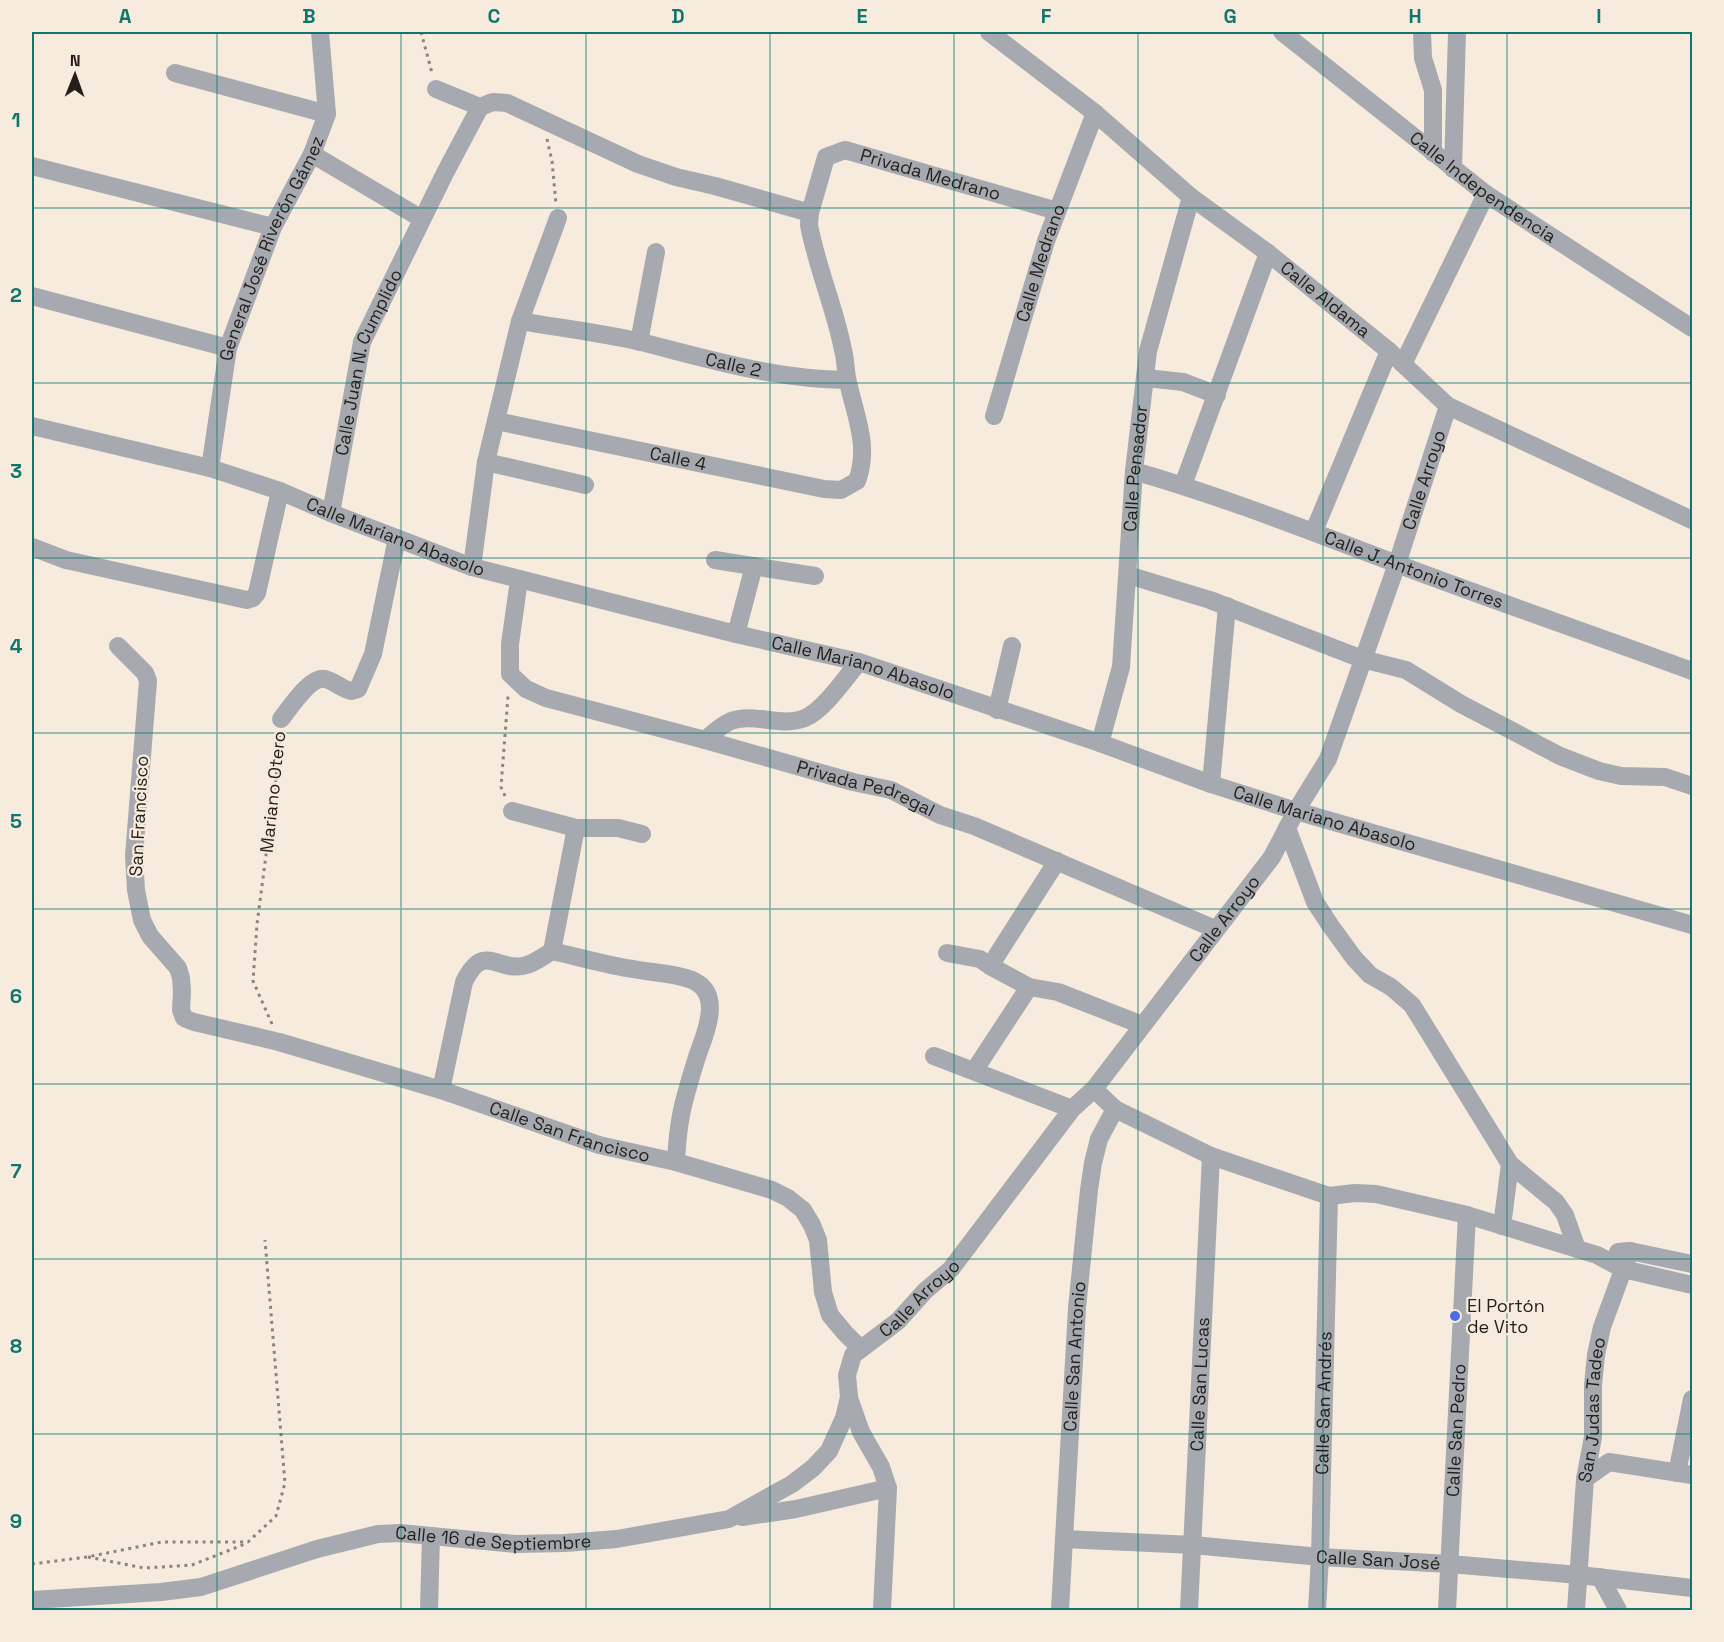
<svg xmlns="http://www.w3.org/2000/svg" width="1724" height="1642" viewBox="0 0 1724 1642" font-family="'Space Grotesk',sans-serif">
<style>
.lines{fill:none;stroke-linecap:round;stroke-linejoin:round}
.path{stroke:#8b847a;stroke-width:3;stroke-dasharray:3 4.5;stroke-linecap:butt}
.minor{stroke:#a6a9af;stroke-width:18}
.grid{fill:none;stroke:#0f766e;stroke-width:1.5;stroke-opacity:0.55}
.poi-dot{fill:#4a6ce0;stroke:#f6ebdc;stroke-width:2}
.labels{text-anchor:middle;stroke-width:4.5;stroke-linejoin:round;paint-order:stroke}
.street-label{font-size:18px;fill:#231f1a;stroke:#f6ebdc}
.poi-label{font-size:18px;fill:#231f1a;stroke:#f6ebdc;text-anchor:start}
.neatline{fill:none;stroke:#0f766e;stroke-width:2}
.grid-label{font-size:20px;text-anchor:middle;font-weight:bold;fill:#0f766e}
</style>
<rect width="100%" height="100%" fill="#f6ebdc"/>
<g class="lines">
<g class="path">
<polyline points="421,32 432,73"/>
<polyline points="547,139 552,161 556,204"/>
<polyline points="505,796 501,787 508,696"/>
<polyline points="272,1024 253,981 257,924 276,779 280,736"/>
<polyline points="88,1557 144,1568 192,1565 245,1544"/>
<polyline points="32,1564 87,1557 162,1542 248,1542 276,1516 285,1483 265,1240"/>
</g>
<g class="minor">
<path id="s1" d="M989,32L1095,113L1191,197L1268,253L1389,351L1448,406L1692,520"/>
<path id="s2" d="M1282,32L1486,194L1692,328"/>
<polyline points="1422,32 1423,58 1433,90 1433,153"/>
<polyline points="175,73 327,114"/>
<polyline points="436,89 480,107"/>
<polyline points="480,107 493,102 507,103 638,164 676,177 715,186 810,213"/>
<polyline points="312,154 422,219"/>
<polyline points="32,166 273,227"/>
<polyline points="1453,169 1457,32"/>
<polyline points="32,296 228,348"/>
<path id="s3" d="M520,321C560,328 602,333 641,342C712,360 774,379 847,380"/>
<polyline points="639,342 656,252"/>
<polyline points="1403,364 1486,194"/>
<polyline points="1146,378 1183,382 1217,395"/>
<path id="s4" d="M994,416L1046,241L1095,113"/>
<path id="s5" d="M496,421L824,489L841,490L857,481C870,446 855,415 848,382C845,371 846,360 843,350C835,308 817,268 809,225L810,213L826,157L845,150L1057,211"/>
<path id="s6" d="M32,426L210,468L280,491L331,513L472,567L736,634L859,662L1100,743L1211,784L1296,811L1692,925"/>
<polyline points="486,462 585,485"/>
<path id="s7" d="M210,468L228,348L273,227L312,154L327,114L320,32"/>
<path id="s8" d="M1134,471C1224,497 1310,531 1397,564C1495,601 1594,635 1692,671"/>
<polyline points="1183,485 1268,253"/>
<path id="s9" d="M331,513L362,342L445,173L480,107"/>
<polyline points="1314,531 1389,351"/>
<polyline points="32,547 66,560 247,600 253,598 257,593 280,491"/>
<polyline points="715,560 815,576"/>
<polyline points="472,567 486,462 520,321 558,218"/>
<polyline points="1128,575 1210,600 1362,659 1406,670 1461,704 1560,756 1599,771 1621,776 1665,777 1692,786"/>
<path id="s10" d="M519,580L510,644V674L526,689L546,698L705,740L853,782L891,790L940,815L974,826L1215,929"/>
<polyline points="736,634 754,566"/>
<path id="s11" d="M118,646L145,673L148,681L134,856L136,890L142,920L150,936L178,968L181,978L182,992L181,1010L184,1018L194,1022L279,1042L441,1090L599,1145L676,1162L772,1190L788,1198L803,1210L812,1225L818,1240L823,1292L830,1315L845,1333L861,1349"/>
<polyline points="997,710 1012,646"/>
<path d="M281,719C290,708 310,676 325,679C334,681 342,689 351,691L358,689L373,654L397,538"/>
<path d="M705,740C713,733 721,725 731,721C754,712 781,728 805,718C824,710 845,678 859,662"/>
<path id="s12" d="M1100,743L1121,667L1134,471L1148,351L1191,197"/>
<polyline points="1211,784 1227,606"/>
<polyline points="512,811 576,828 618,828 642,834"/>
<polyline points="1287,828 1315,902 1330,925 1354,958 1370,975 1391,987 1412,1005 1510,1164 1502,1226"/>
<polyline points="552,951 576,828"/>
<polyline points="947,953 980,959 990,966 1029,987 1058,992 1142,1025"/>
<polyline points="990,966 1057,861"/>
<polyline points="934,1056 1072,1109"/>
<polyline points="974,1071 1029,987"/>
<polyline points="1094,1089 1115,1109 1211,1156 1329,1196 1355,1193 1376,1194 1467,1215 1597,1255 1623,1269 1692,1285"/>
<path d="M441,1090L464,982C484,942 496,971 523,966C534,964 544,956 552,951C579,957 606,965 633,969C653,973 674,973 692,980C723,993 706,1032 698,1054C693,1069 689,1083 685,1098C679,1119 677,1140 676,1162"/>
<polyline points="1510,1164 1556,1202 1565,1215 1577,1249"/>
<polyline points="1618,1252 1630,1251 1692,1264"/>
<polyline points="849,1398 861,1432 881,1467 888,1488 882,1610"/>
<polyline points="1677,1473 1692,1399"/>
<polyline points="1585,1479 1609,1462 1692,1475"/>
<polyline points="742,1517 796,1509 888,1488"/>
<path id="s13" d="M1064,1539L1193,1545L1320,1557L1450,1564L1579,1575L1692,1588"/>
<polyline points="1600,1577 1618,1610"/>
<path id="s14" d="M32,1600L161,1592L201,1587L317,1549L378,1534L400,1533L515,1544L565,1543L617,1539L729,1519L792,1484L813,1468L829,1451L844,1418L849,1397L847,1375L853,1355L898,1321L925,1291L951,1269L1072,1109L1094,1089L1272,857L1296,811L1328,759L1397,564L1448,406"/>
<polyline points="429,1610 431,1536"/>
<path id="s15" d="M1060,1610L1077,1308L1089,1190L1093,1163L1099,1139L1115,1109"/>
<path id="s16" d="M1189,1610L1211,1156"/>
<path id="s17" d="M1317,1610L1320,1557L1329,1196"/>
<path id="s18" d="M1447,1610L1467,1215"/>
<path id="s19" d="M1576,1610L1585,1479L1593,1437V1385L1596,1355L1602,1327L1630,1251"/>
</g>
</g>
<path class="grid" d="M217,32V1610M401,32V1610M586,32V1610M770,32V1610M954,32V1610M1138,32V1610M1323,32V1610M1507,32V1610M32,208H1692M32,383H1692M32,558H1692M32,733H1692M32,909H1692M32,1084H1692M32,1259H1692M32,1434H1692"/>
<circle class="poi-dot" cx="1455" cy="1316" r="6"/>
<g class="labels">
<g class="street-label">
<text dy="6" stroke="none"><textPath href="#s5" startOffset="813">Privada Medrano</textPath></text>
<text dy="6" stroke="none"><textPath href="#s2" startOffset="254">Calle Independencia</textPath></text>
<text dy="6" stroke="none"><textPath href="#s7" startOffset="230">General José Riverón Gámez</textPath></text>
<text dy="6" stroke="none"><textPath href="#s4" startOffset="160">Calle Medrano</textPath></text>
<text dy="6" stroke="none"><textPath href="#s1" startOffset="430">Calle Aldama</textPath></text>
<text dy="6" stroke="none"><textPath href="#s9" startOffset="156">Calle Juan N. Cumplido</textPath></text>
<text dy="6" stroke="none"><textPath href="#s3" startOffset="218">Calle 2</textPath></text>
<text dy="6" stroke="none"><textPath href="#s5" startOffset="186">Calle 4</textPath></text>
<text dy="6" stroke="none"><textPath href="#s12" startOffset="278">Calle Pensador</textPath></text>
<text dy="6" stroke="none"><textPath href="#s14" startOffset="1992">Calle Arroyo</textPath></text>
<text dy="6" stroke="none"><textPath href="#s6" startOffset="381">Calle Mariano Abasolo</textPath></text>
<text dy="6" stroke="none"><textPath href="#s8" startOffset="297">Calle J. Antonio Torres</textPath></text>
<text dy="6" stroke="none"><textPath href="#s6" startOffset="867">Calle Mariano Abasolo</textPath></text>
<text dy="6" stroke="none"><textPath href="#s10" startOffset="471">Privada Pedregal</textPath></text>
<text transform="translate(273 792) rotate(-84)" y="6">Mariano Otero</text>
<text transform="translate(139 816) rotate(-87)" y="6">San Francisco</text>
<text dy="6" stroke="none"><textPath href="#s6" startOffset="1353">Calle Mariano Abasolo</textPath></text>
<text dy="6" stroke="none"><textPath href="#s14" startOffset="1506">Calle Arroyo</textPath></text>
<text dy="6" stroke="none"><textPath href="#s11" startOffset="801">Calle San Francisco</textPath></text>
<text dy="6" stroke="none"><textPath href="#s14" startOffset="1018">Calle Arroyo</textPath></text>
<text dy="6" stroke="none"><textPath href="#s15" startOffset="254">Calle San Antonio</textPath></text>
<text dy="6" stroke="none"><textPath href="#s16" startOffset="226">Calle San Lucas</textPath></text>
<text dy="6" stroke="none"><textPath href="#s17" startOffset="207">Calle San Andrés</textPath></text>
<text dy="6" stroke="none"><textPath href="#s19" startOffset="201">San Judas Tadeo</textPath></text>
<text dy="6" stroke="none"><textPath href="#s18" startOffset="180">Calle San Pedro</textPath></text>
<text dy="6" stroke="none"><textPath href="#s14" startOffset="470">Calle 16 de Septiembre</textPath></text>
<text dy="6" stroke="none"><textPath href="#s13" startOffset="315">Calle San José</textPath></text>
</g>
<g class="poi-label">
<text x="1467" y="1312">El Portón<tspan x="1467" dy="21">de Vito</tspan></text>
</g>
</g>
<rect width="1724" height="1642" fill="none" stroke="#f6ebdc" stroke-width="66"/>
<g transform="translate(75 75) rotate(1)" stroke="#f6ebdc" stroke-width="4.5" paint-order="stroke">
<path d="M0-4.5L10 22L0 15L-10 22Z" fill="#231f1a"/>
<text y="-9" font-size="16" font-weight="bold" text-anchor="middle" fill="#231f1a">N</text>
</g>
<rect x="33" y="33" width="1658" height="1576" class="neatline"/>
<g class="grid-label">
<text x="125" y="23">A</text>
<text x="309" y="23">B</text>
<text x="494" y="23">C</text>
<text x="678" y="23">D</text>
<text x="862" y="23">E</text>
<text x="1046" y="23">F</text>
<text x="1230" y="23">G</text>
<text x="1415" y="23">H</text>
<text x="1599" y="23">I</text>
<text x="16" y="127">1</text>
<text x="16" y="302">2</text>
<text x="16" y="478">3</text>
<text x="16" y="653">4</text>
<text x="16" y="828">5</text>
<text x="16" y="1003">6</text>
<text x="16" y="1178">7</text>
<text x="16" y="1353">8</text>
<text x="16" y="1528">9</text>
</g>
</svg>
